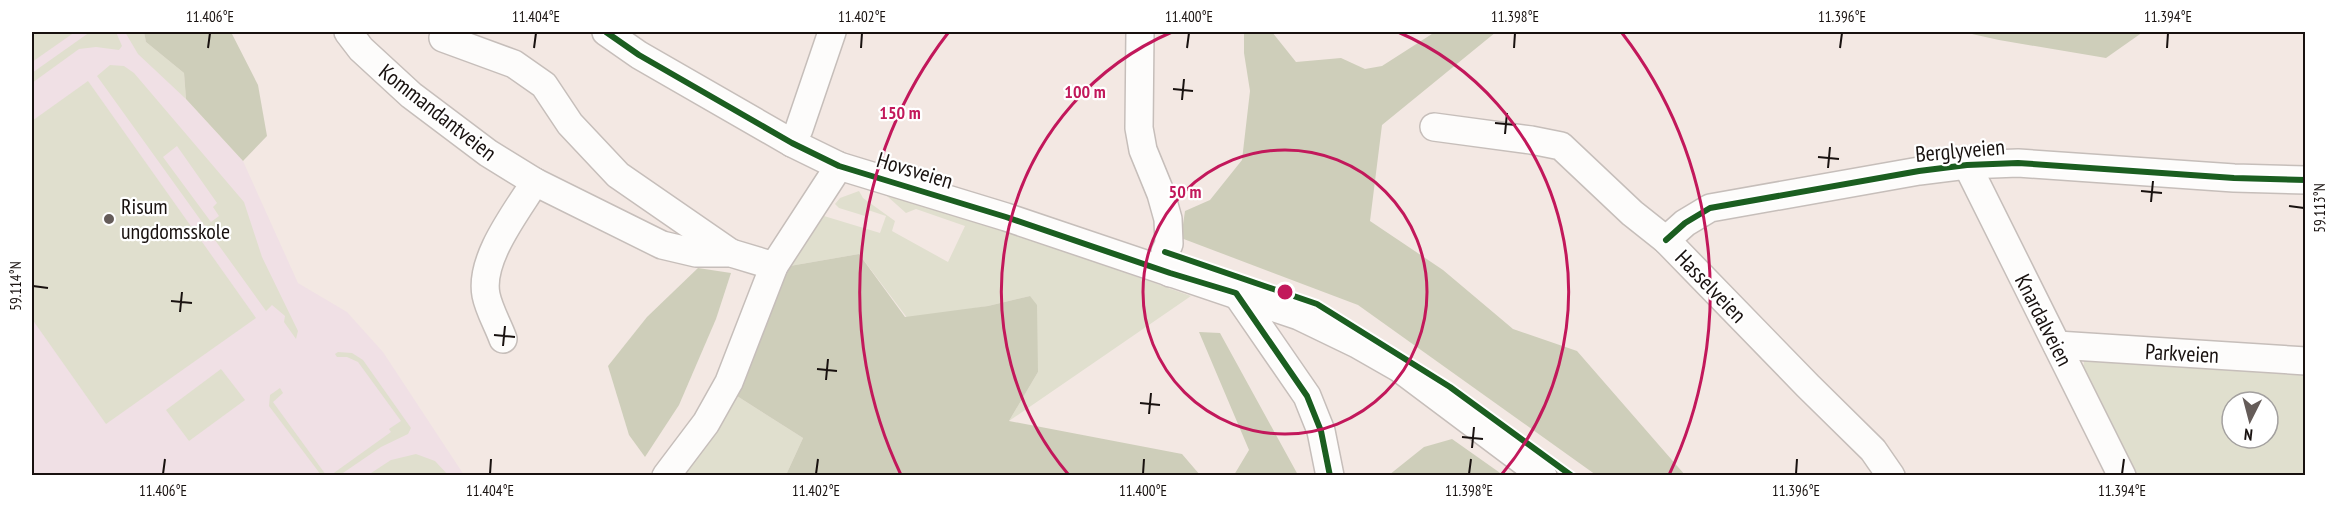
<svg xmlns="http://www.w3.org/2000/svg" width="2337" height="507" viewBox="0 0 2337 507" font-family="'PT Sans Narrow',sans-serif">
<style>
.education{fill:#f0e0e5}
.green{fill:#e0dfce;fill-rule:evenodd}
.forest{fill:#ceceba}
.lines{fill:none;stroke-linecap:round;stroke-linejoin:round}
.minor-casing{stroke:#c6beba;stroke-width:30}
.minor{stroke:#fdfcfb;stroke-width:27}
.cycleway-casing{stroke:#fff;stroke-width:10}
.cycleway{stroke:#1b5e20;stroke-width:6}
.ticks{fill:none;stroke:#18110f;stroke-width:2}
.ring{fill:none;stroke:#c2185b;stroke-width:3}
.poi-dot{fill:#655c59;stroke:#fff;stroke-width:2}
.labels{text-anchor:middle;stroke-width:4.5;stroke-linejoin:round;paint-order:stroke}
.street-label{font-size:22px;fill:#18110f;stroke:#fff}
.poi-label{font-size:22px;fill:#18110f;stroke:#fff;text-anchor:start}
.centre{fill:#c2185b;stroke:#fff;stroke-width:3}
.ring-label{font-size:18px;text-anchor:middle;font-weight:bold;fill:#c2185b;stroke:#fff;stroke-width:4.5;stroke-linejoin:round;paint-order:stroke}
.neatline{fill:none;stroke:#18110f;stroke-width:2}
.ticks-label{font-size:15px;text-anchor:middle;fill:#18110f}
</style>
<rect width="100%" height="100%" fill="#f3e8e3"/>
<polygon class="education" points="32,32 144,32 146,42 186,99 243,161 298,283 347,312 383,352 464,475 32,475"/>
<g class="green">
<polygon points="32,32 75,32 32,62"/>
<polygon points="90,32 116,32 122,46 119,50 96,47 79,49 32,83 32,73"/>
<polygon points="125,32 144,32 146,42 184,73 186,99 138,54"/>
<path d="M110,65L124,66L134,73L244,202L262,257L298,331L296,339L284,322L285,316L272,305L266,311L97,76ZM177,146L217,203L213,207L219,216L211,222L163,157Z"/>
<polygon points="88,81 256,318 106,424 32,319 32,121"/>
<polygon points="878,188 971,218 1191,296 1009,421 1038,372 1030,296 988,306 908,319 859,254 784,267 824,216 880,233 886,216 868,210 865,216 839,208 835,204 840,198 859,191 863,198 895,221 892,231 948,262 965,226 916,209 906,213"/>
<polygon points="338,352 352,353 363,360 411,428 408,434 381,447 340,475 331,475 391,432 389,429 401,421 358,362 347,357 337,357 335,354"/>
<path d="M2091,356L2305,369V475H2134L2083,372L2084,361ZM2232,402H2268V438H2232Z"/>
<polygon points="221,369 245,400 189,441 166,410"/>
<polygon points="280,388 283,393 273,402 326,475 321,475 269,406 270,395"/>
<polygon points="737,396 803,438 786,475 681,476 695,459"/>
<polygon points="416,454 435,461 448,475 368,475 391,460"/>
</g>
<g class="forest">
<polygon points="144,32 231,32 258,85 267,136 243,161 186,99 184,73 146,42"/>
<polygon points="1244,32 1272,32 1296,62 1341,58 1365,69 1382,66 1435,32 1496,32 1382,125 1370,221 1443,270 1513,329 1577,351 1685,475 1596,475 1358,305 1181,238 1185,211 1210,200 1242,160 1250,91 1244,53"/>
<polygon points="1963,32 2143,32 2106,58 1999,40"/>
<polygon points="859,254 905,317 988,306 1030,296 1037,305 1038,372 1009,421 1182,454 1200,475 986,476 983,474 786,475 803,438 737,396 784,267"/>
<polygon points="698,268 731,273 716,319 679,405 645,457 629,435 608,366 647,317"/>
<polygon points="1199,332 1220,333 1298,475 1234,475 1249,450"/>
<polygon points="1452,439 1503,475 1389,475 1424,447"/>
</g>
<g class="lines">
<defs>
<g id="minor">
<polyline points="348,32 361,49 411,95 488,153 535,182 662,245 696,253 731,253 774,266"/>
<polyline points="606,32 639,55 792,143 839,166 1006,217 1299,316 1357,344 1399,368 1543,476"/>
<polyline points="1140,32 1139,128 1143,150 1161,194 1168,219 1169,244 1165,252 1170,273"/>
<polyline points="443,38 514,64 544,85 570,124 618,175 731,253"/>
<polyline points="1434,127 1531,140 1561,146 1632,213 1666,240 1808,386 1873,450 1891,476"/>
<polyline points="792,143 799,129 832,32"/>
<polyline points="1967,165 2122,476"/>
<polyline points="1666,240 1685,223 1710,208 1919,171 1967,165 2018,163 2234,178 2306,180"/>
<polyline points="1236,293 1307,396 1321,431 1330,476"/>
<path d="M503,339C498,325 489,310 486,295C479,259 517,211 535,182"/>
<polyline points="2057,345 2306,361"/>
<polyline points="666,476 706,423 729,382 774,266 839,166"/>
</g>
</defs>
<use href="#minor" class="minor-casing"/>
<use href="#minor" class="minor"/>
<defs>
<g id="cycleway">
<polyline points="606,32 639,55 792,143 839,166 1006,217 1170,273 1236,293 1307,396 1321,431 1330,476"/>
<polyline points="1666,240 1685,223 1710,208 1919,171 1967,165 2018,163 2234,178 2306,180"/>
<polyline points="1165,252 1317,304 1450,387 1572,476"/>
</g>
</defs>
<use href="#cycleway" class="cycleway-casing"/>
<use href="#cycleway" class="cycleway"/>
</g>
<path class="ticks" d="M208,48L210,33M534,48L536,33M861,48L862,33M1187,48L1189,33M1514,48L1515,33M1840,48L1842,33M2167,48L2168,33M1173,89L1193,91M1182,100L1184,79M1495,123L1516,125M1505,134L1507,113M1818,157L1839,159M1828,168L1830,147M2141,191L2162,193M2151,202L2153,181M2289,206L2304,208M33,286L48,288M171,301L192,303M180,312L182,292M494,335L515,337M503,346L505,326M817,369L837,371M826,380L828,359M1140,403L1160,405M1149,414L1151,393M1462,437L1483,439M1472,448L1474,427M163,474L165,459M490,474L491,459M816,474L818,459M1143,474L1144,459M1469,474L1471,459M1796,474L1797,459M2122,474L2124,459"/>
<g class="ring">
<circle cx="1285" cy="292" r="142"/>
<path d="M1068 474A283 283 0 0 1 1172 32M1398 32A283 283 0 0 1 1502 474"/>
<path d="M901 475A425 425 0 0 1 948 33M1622 33A425 425 0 0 1 1669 475"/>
</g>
<circle class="poi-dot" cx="109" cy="219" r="6"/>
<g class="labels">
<g class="street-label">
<text transform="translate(438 112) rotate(38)" y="8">Kommandantveien</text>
<text transform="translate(1960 150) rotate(-5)" y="8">Berglyveien</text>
<text transform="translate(915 170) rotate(17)" y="8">Hovsveien</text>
<text transform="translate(1711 286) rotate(46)" y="8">Hasselveien</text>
<text transform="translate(2044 320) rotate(63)" y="8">Knardalveien</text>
<text transform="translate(2182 353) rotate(3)" y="8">Parkveien</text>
</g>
<g class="poi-label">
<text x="121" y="214">Risum<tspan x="121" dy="25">ungdomsskole</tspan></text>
</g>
</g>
<circle cx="1285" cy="292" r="9" class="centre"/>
<g class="ring-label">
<text x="1085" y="98">100 m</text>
<text x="900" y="119">150 m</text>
<text x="1185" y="198">50 m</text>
</g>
<rect width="2337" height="507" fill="none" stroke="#ffffff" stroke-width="66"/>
<g transform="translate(2250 420) rotate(186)"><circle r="28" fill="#ffffff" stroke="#a3a09f" stroke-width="1.5"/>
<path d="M0-4.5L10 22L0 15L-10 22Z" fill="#655c59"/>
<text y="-9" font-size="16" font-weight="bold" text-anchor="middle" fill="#18110f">N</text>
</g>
<rect x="33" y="33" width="2271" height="441" class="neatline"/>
<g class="ticks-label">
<text x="210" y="22">11.406°E</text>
<text x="536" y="22">11.404°E</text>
<text x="862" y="22">11.402°E</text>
<text x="1189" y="22">11.400°E</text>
<text x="1515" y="22">11.398°E</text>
<text x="1842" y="22">11.396°E</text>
<text x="2168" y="22">11.394°E</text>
<text transform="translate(2320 208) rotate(-90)" y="5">59.113°N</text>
<text transform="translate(16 286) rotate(-90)" y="5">59.114°N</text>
<text x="163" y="496">11.406°E</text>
<text x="490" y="496">11.404°E</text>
<text x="816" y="496">11.402°E</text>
<text x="1143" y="496">11.400°E</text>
<text x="1469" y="496">11.398°E</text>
<text x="1796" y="496">11.396°E</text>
<text x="2122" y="496">11.394°E</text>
</g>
</svg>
